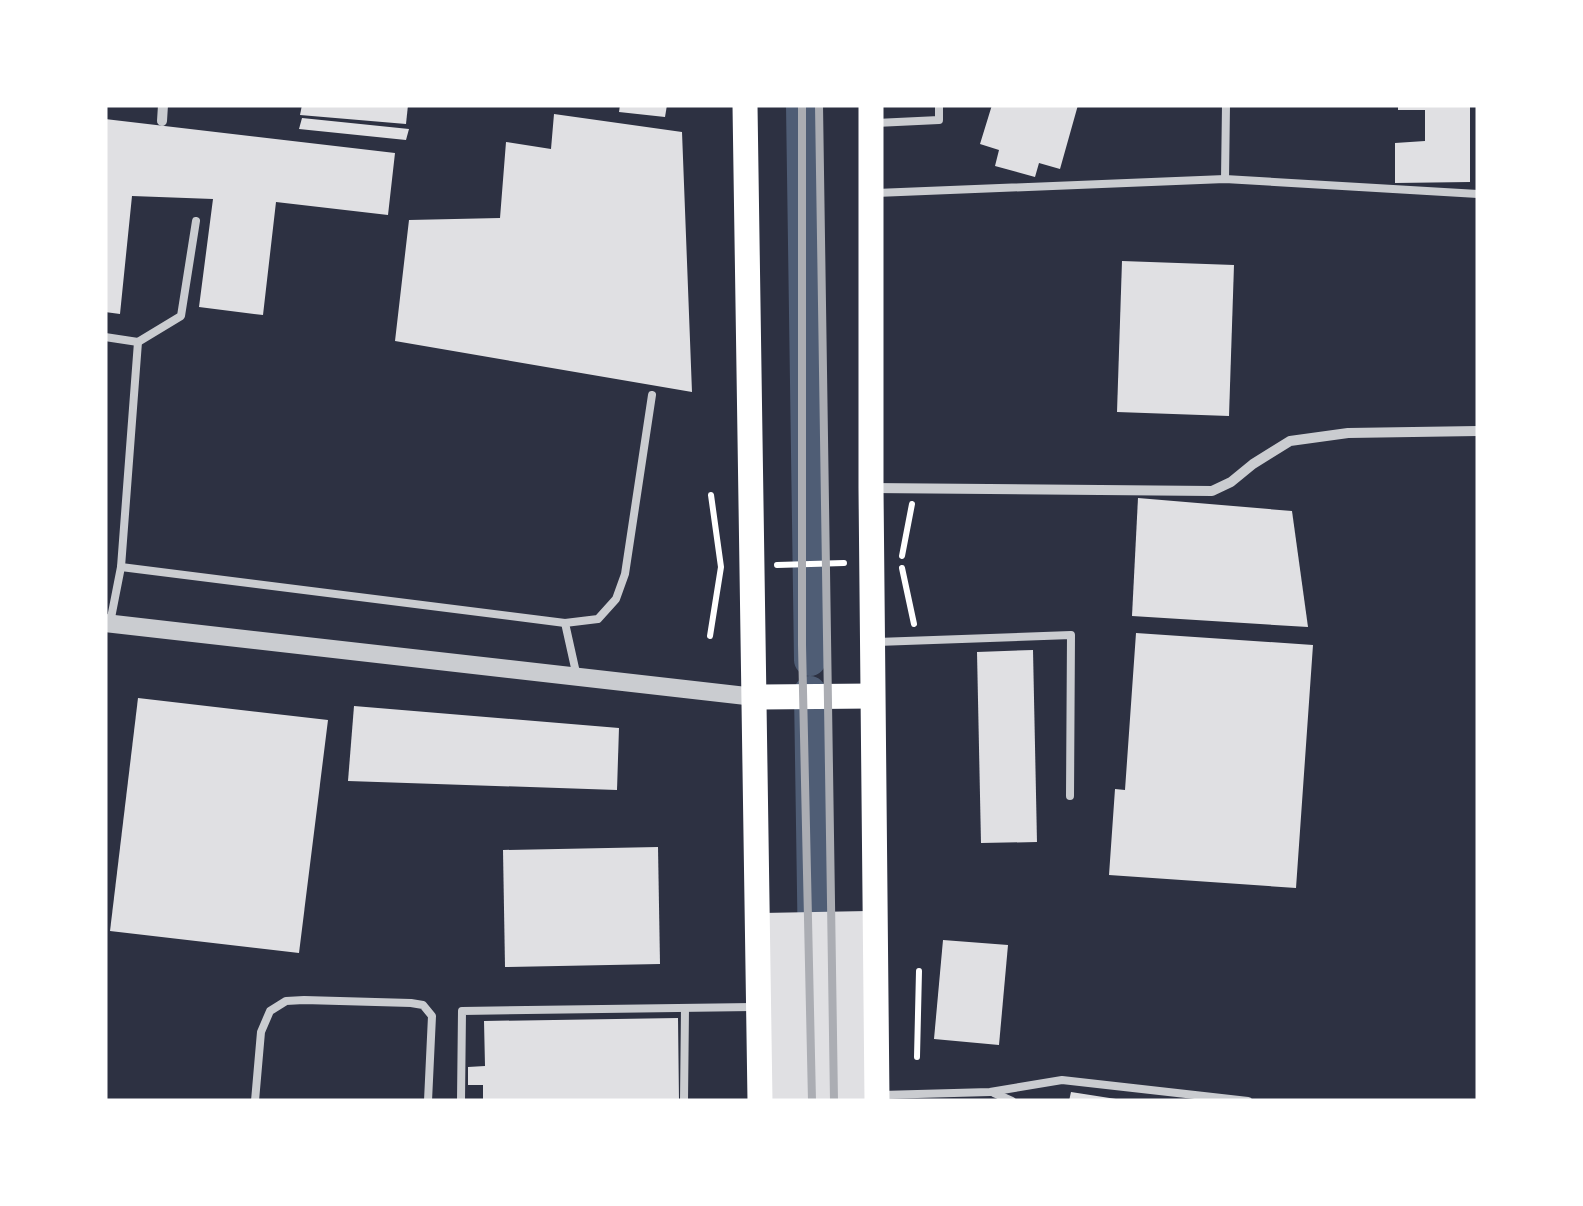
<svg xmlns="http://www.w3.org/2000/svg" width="1583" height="1206" viewBox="0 0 1583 1206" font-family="Lato,sans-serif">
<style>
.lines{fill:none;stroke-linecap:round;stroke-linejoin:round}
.canal{stroke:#4f5d75;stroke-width:32}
.building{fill:#e0e0e3}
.path{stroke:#fff;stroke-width:6}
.service{stroke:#caccd0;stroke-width:8}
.minor{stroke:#caccd0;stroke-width:10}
.tertiary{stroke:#caccd0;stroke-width:18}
.primary{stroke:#fff;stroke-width:25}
.rail{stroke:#abadb3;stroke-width:8}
</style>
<rect width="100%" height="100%" fill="#2d3142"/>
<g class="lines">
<g class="canal">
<polyline points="802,105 810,660"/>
<polyline points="810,692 814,957"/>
</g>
</g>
<g class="building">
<polygon points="302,105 408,105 406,124 300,115"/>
<polygon points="620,105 667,105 665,117 619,112"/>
<polygon points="992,105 1078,105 1060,169 1039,163 1035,177 995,166 999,150 980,144"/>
<polygon points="1398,105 1470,105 1470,182 1395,183 1395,143 1425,141 1425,110 1398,110"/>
<polygon points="554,114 682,132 692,392 395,341 409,220 500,218 506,142 551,149"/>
<polygon points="302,118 409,129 406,140 299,129"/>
<polygon points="105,119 395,153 388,215 276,202 263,315 199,307 213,199 132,196 120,314 105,312"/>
<polygon points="1122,261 1234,265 1229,416 1117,412"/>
<polygon points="1138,498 1292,511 1308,627 1132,616"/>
<polygon points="1136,633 1313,645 1296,888 1109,875 1115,789 1125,790"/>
<polygon points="1033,650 1037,842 981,843 977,652"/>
<polygon points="138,698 328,720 299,953 110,931"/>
<polygon points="354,706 619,728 617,790 348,781"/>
<polygon points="658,847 660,964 505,967 503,850"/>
<polygon points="868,911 871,1101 767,1101 762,913"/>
<polygon points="943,940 1008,945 999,1045 934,1039"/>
<polygon points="678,1018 679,1101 483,1101 483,1085 468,1085 468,1067 485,1066 484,1021"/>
<polygon points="1071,1092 1116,1099 1116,1101 1069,1101"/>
</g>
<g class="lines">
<g class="path">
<polyline points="902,556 912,504"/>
<polyline points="777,565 844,563"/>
<polyline points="902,568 914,624"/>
<polyline points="710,636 721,567 711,495"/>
<polyline points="917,1057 919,971"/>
</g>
<g class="service">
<polyline points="876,123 939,120 939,105"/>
<polyline points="1225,179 1226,105"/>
<polyline points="876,193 1225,179 1478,194"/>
<polyline points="105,337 138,342"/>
<polyline points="121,567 565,623 598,619 616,599 625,574 652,395"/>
<polyline points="110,623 121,567 138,342 181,316 196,221"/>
<polyline points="565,623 577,677"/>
<polyline points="877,642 1071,635 1070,796"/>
<polyline points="994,1093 1012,1101"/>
<polyline points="881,1095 990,1092 1062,1080 1248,1101"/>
<polyline points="255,1101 261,1032 270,1011 286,1001 304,1000 411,1003 423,1005 432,1016 428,1101"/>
<polyline points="461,1101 462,1011 753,1007"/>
<polyline points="684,1101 685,1008"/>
</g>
<g class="minor">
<polyline points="162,121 163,105"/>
<polyline points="871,488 1212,491 1231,482 1253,464 1290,441 1348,433 1478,431"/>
</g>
<polyline class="tertiary" points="105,623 755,697"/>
<g class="primary">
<polyline points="745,105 760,1101"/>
<polyline points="871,105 871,488 877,1101"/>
<polyline points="755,697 872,696"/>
</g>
<g class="rail">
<polyline points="802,105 802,645 812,1101"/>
<polyline points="819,105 834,1101"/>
</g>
</g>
<rect width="1583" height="1206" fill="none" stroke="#ffffff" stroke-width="215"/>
</svg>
